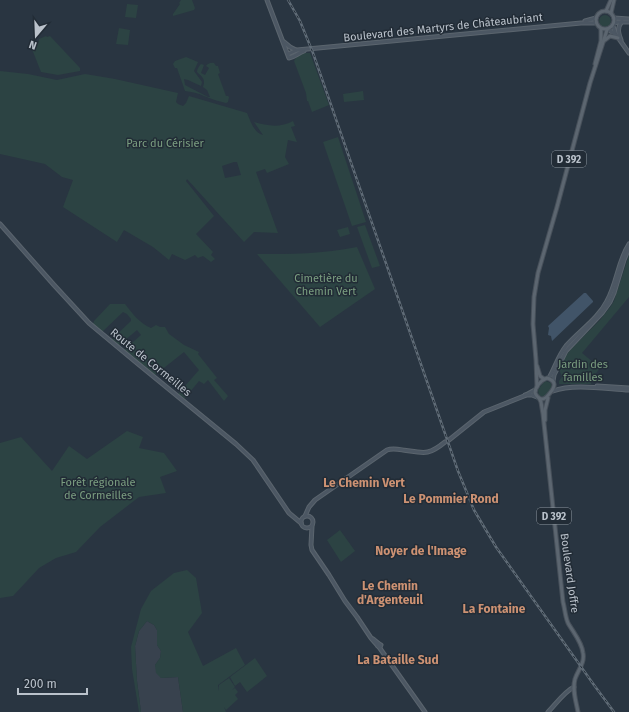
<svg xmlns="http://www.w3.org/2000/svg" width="629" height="712" viewBox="0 0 629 712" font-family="'Fira Sans',sans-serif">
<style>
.airport{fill:#38424e}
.green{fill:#2c4343;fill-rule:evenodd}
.water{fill:#415468}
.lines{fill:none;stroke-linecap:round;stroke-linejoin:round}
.secondary-casing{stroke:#5b656e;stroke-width:5}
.primary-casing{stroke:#47505a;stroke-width:5}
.secondary{stroke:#4c5763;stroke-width:3}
.primary{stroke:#5c6670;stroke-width:3}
.rail-casing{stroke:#606c77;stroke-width:2.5}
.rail{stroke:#222c36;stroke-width:1;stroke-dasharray:3;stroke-linecap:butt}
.labels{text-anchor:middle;stroke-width:3;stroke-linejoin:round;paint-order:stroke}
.shield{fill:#222c36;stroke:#8c959e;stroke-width:1}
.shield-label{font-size:10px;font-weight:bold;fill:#bac2cb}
.street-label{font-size:11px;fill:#bac2cb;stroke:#222c36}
.park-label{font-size:11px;fill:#7b9e80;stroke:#222c36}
.neighbourhood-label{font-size:12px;font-weight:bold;fill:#cd9273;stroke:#222c36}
</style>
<rect width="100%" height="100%" fill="#293541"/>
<polygon class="airport" points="147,621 154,625 157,630 157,645 161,651 160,658 155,665 161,678 178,677 183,712 141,712 137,681 135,646 139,631"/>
<g class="green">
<polygon points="181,0 192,0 195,8 194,10 173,16 173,14 180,4 179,3"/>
<polygon points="127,4 138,5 136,18 125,17"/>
<circle cx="605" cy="21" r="6"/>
<polygon points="119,28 130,30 128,45 116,44"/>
<polygon points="46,36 47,37 50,36 80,68 80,71 58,75 41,72 30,44 39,41 39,39"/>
<polygon points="305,53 310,53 329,105 312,112 308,101 307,101 306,93 294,61 297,56"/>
<path d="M186,57L198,62L194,71L202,82L201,86L188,80L184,79L185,85L208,97H210L207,90L203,87C206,79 202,77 197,72C197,69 199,66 201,64L204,65L201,73L205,75L209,68L206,66C207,64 211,62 214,63L216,66H218L220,73L218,74L226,96H228L229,97L228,102L226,103C218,101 211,99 204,96C198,93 192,92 185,91L177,68H175L173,64L175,61Z"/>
<path d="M0,71L28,74L57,80L85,74L115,79L178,93L176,102L178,104L183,106L186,103L189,96L247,113C250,120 254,133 263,135L254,122C268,126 280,128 293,121L295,126L291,127L297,142L288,140L285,157L289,164L267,173L265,169L256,172L278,233L254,232L244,242L187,179L186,181L214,216L196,234L213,252L211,255L215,259L211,262L203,256L198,258L195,255L185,260L172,254L169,260L153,247L124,230L117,242L63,207L73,180L62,177L45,164L0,154ZM234,162H237L241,175L225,178L222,166Z"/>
<polygon points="363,91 364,100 344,102 343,94"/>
<polygon points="338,137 366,222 352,226 323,142"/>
<polygon points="365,225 380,266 372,268 357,227"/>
<polygon points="348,227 350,234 340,237 337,230"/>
<path d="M357,247L375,289L320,327L257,254C291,254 323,254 357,247Z"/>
<polygon points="629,255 629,297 582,353 600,368 591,380 591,384 559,384 559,381 562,377 559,369 565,357 571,349 600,320 611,306 614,301"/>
<path d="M110,304H125C133,314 139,323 151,328L156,325L160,327H165L169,334L184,345L199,352L198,354L217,378L214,380L228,396L224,401L208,380L204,384L199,381L184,399L178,394L199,370L184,352L155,375L124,350L141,335L137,330L118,346L111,340L131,321V319L127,314L123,312L102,332L93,324L94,321Z"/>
<path d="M546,381L551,383L552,388C548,393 545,400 539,395L538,390L543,383Z"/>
<polygon points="127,431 143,437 139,448 164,453 177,471 160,477 166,493 139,497 100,527 76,552 56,558 39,568 13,596 0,598 0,443 21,437 52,471 69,446 87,459"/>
<polygon points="340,530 355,551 341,562 327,540"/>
<polygon points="187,570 196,578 202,613 188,632 203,666 236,648 245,665 218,685 218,691 219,685 229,678 235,687 232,690 235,688 238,692 235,695 238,699 226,710 224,707 226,712 183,712 178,677 161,678 156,673 155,665 160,658 161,651 157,645 157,630 154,625 147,621 139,631 135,646 137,681 141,712 139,712 132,669 131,647 141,609 151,591 174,573"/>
<polygon points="255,658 267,676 247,692 240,682 235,686 230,677"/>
</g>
<polygon class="water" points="584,293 586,293 593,301 593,302 552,341 551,336 548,335 549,328 548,326"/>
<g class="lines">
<defs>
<g id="secondary">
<path d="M267,0L289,58C295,57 298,53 304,51"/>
<polyline points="614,18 629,19"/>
<polyline points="585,21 596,18"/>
<polyline points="614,23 618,22 629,22"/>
<polyline points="613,26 616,35"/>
<polyline points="608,29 617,36 629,53"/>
<path d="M621,40C618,32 617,28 622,21"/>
<polyline points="284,42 290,47 296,50"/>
<polyline points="288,54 297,50 581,23 596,23"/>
<polyline points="0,224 54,285 89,323 137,363 236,444 253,460 289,513 301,523"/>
<path d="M549,378C555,368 558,356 566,346C579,331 598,319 607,301C617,283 618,261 629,244"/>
<polyline points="553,381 554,375 566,351 602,313 610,302 614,293 624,260 629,248"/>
<polyline points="597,386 629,388"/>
<path d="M553,391C573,383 607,389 629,390"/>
<polyline points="525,395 532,395 537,397"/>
<polyline points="449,440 484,412 524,396 535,390"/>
<circle cx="307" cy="522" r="6"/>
<path d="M305,516L309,507L315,500L387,450C392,448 397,449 403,450C424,453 428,456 445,442"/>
<polyline points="312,526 311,545 312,550 329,575 345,601 357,617 371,638 378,646"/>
<polyline points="373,639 379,644"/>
<polygon points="379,644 381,645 380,647 378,646"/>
<polyline points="379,647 425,712"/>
<path d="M548,712C555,705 565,691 574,687"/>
</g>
<g id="primary">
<circle cx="605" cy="20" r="9"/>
<polyline points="606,11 611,0"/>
<polyline points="611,13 614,0"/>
<polyline points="605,40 610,36 618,38"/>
<polyline points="595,64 601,41 601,29"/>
<polyline points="537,366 540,376 544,379"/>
<path d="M547,378C557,381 555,387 550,393C545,400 540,402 535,393C535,387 541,380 547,378Z"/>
<polyline points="537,387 536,360 533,324 534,297 538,273 557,207 590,83 607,30"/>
<path d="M539,398L541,402L543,414L563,602C565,609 565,616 568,623C573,632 582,642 583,653C585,663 578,670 575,679C572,690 576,701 578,712"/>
<polyline points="545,420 545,410 548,398"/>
</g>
</defs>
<use href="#secondary" class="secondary-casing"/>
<use href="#primary" class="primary-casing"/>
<use href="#secondary" class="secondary"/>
<use href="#primary" class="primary"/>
<defs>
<polyline id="rail" points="288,0 300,21 313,53 458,471 474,510 496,547 594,685 614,712"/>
</defs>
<use href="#rail" class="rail-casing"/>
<use href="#rail" class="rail"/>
</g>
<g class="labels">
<g class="shield">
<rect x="552" y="151" width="34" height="16" rx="3"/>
<rect x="537" y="508" width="34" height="16" rx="3"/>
</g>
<g class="shield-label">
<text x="569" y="163">D 392</text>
<text x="554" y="520">D 392</text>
</g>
<g class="street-label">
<text transform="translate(443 27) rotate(-6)" y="4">Boulevard des Martyrs de Châteaubriant</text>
<text transform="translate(151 362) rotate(39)" y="4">Route de Cormeilles</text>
<text transform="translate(570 573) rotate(82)" y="4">Boulevard Joffre</text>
</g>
<g class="park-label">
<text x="165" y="147">Parc du Cérisier</text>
<text x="326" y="282">Cimetière du<tspan x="326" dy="13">Chemin Vert</tspan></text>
<text x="583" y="368">Jardin des<tspan x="583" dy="13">familles</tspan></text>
<text x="98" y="486">Forêt régionale<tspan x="98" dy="13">de Cormeilles</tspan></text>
</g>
<g class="neighbourhood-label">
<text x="364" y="487">Le Chemin Vert</text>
<text x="451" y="503">Le Pommier Rond</text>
<text x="421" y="555">Noyer de l'Image</text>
<text x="390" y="590">Le Chemin<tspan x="390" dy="14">d'Argenteuil</tspan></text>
<text x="494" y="613">La Fontaine</text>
<text x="398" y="664">La Bataille Sud</text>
</g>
</g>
<g transform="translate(36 36) rotate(199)" stroke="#222c36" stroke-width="3" paint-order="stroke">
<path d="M0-3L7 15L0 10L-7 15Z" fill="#bac2cb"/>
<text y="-6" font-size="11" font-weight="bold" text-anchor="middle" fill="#bac2cb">N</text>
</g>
<path d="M18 688v6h69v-6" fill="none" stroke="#bac2cb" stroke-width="2"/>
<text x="24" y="688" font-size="12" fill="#bac2cb" stroke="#222c36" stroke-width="3" paint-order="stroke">200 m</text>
</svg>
